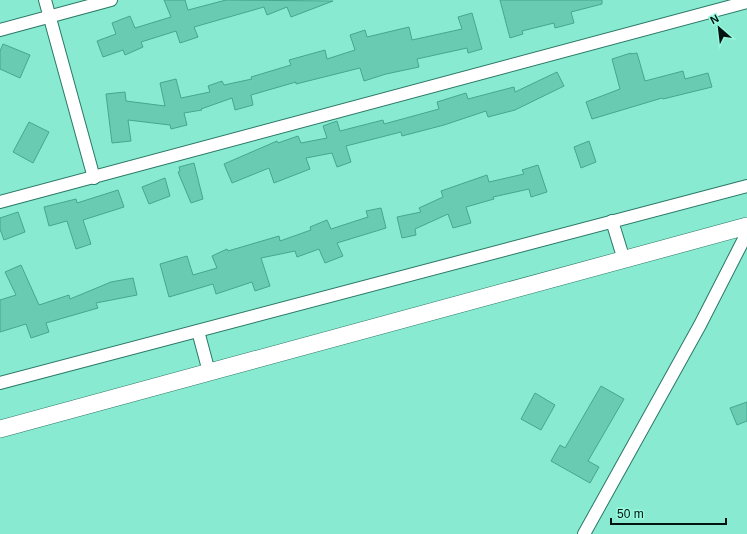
<svg xmlns="http://www.w3.org/2000/svg" width="747" height="534" viewBox="0 0 747 534" font-family="Helvetica,sans-serif">
<style>
.building{fill:#69cbb2;stroke:#43a890}
.lines{fill:none;stroke-linecap:round;stroke-linejoin:round}
.minor-casing{stroke:#2b7866;stroke-width:14}
.secondary-casing{stroke:#2b7866;stroke-width:18}
.minor{stroke:#fff;stroke-width:12}
.secondary{stroke:#fff;stroke-width:17}
</style>
<rect width="100%" height="100%" fill="#88ead0"/>
<g class="building">
<polygon points="164,0 185,0 188,10 226,0 333,1 291,17 287,7 267,15 264,7 194,27 198,37 180,43 176,31 141,42 143,47 125,55 123,50 103,57 97,41 116,34 112,23 130,16 135,28 171,17"/>
<polygon points="500,0 602,0 602,4 571,12 574,23 555,28 554,23 522,31 523,34 510,38"/>
<polygon points="472,13 482,49 468,53 467,48 417,59 419,67 386,74 364,81 360,68 296,84 296,82 251,95 253,105 235,110 232,98 201,109 202,110 184,113 187,125 171,129 170,125 128,120 131,141 112,143 106,94 125,92 126,101 165,106 160,83 176,79 181,98 210,92 208,86 222,81 224,85 252,79 251,77 291,65 289,60 325,50 327,59 355,50 350,35 365,30 367,37 409,27 412,40 462,29 458,17"/>
<polygon points="3,44 30,55 20,78 0,69 0,51"/>
<polygon points="631,53 631,54 637,53 645,81 683,71 685,79 708,73 712,87 663,99 662,98 592,119 586,102 620,89 612,59"/>
<polygon points="557,72 564,86 515,110 488,117 486,111 444,125 402,136 401,132 346,146 351,162 337,167 332,153 306,158 310,169 274,183 269,168 232,183 224,164 277,141 278,143 298,136 301,143 327,138 323,126 337,121 340,131 383,120 384,124 439,109 437,102 466,93 468,99 514,87 515,92"/>
<polygon points="29,122 49,132 33,163 13,152"/>
<polygon points="589,141 596,162 581,168 574,147"/>
<polygon points="194,163 203,199 191,203 178,172 180,171 179,167"/>
<polygon points="538,165 547,192 531,197 529,189 493,197 494,199 466,207 471,223 453,228 448,214 415,229 416,235 402,238 397,217 421,212 419,208 443,197 441,191 487,175 489,182 524,174 522,170"/>
<polygon points="165,178 170,196 149,204 142,187"/>
<polygon points="118,190 124,207 83,220 91,244 76,249 67,221 49,226 44,207 76,199 77,203"/>
<polygon points="381,208 386,228 337,243 343,256 325,263 319,249 297,257 295,251 261,258 270,286 255,291 252,282 216,294 213,284 169,297 160,264 187,256 193,275 217,268 212,256 227,249 228,251 279,236 280,241 311,230 310,227 327,220 331,229 368,217 366,211"/>
<polygon points="18,212 25,232 4,240 0,229 0,218"/>
<polygon points="21,265 39,305 69,295 70,299 111,282 133,278 137,295 96,303 98,308 46,323 49,332 31,338 26,324 0,332 0,300 16,295 5,272"/>
<polygon points="601,386 624,399 588,461 599,467 590,483 551,461 560,445 565,448"/>
<polygon points="535,393 555,405 541,430 521,419"/>
<polygon points="747,402 747,421 737,425 730,408"/>
</g>
<g class="lines">
<defs>
<g id="minor">
<polyline points="45,0 94,178"/>
<polyline points="0,30 111,0"/>
<polyline points="0,202 747,2"/>
<polyline points="612,221 624,260"/>
<polyline points="198,331 209,372"/>
<polyline points="0,383 747,186"/>
<polyline points="584,534 700,325 747,233"/>
</g>
<polyline id="secondary" points="0,429 747,226"/>
</defs>
<use href="#minor" class="minor-casing"/>
<use href="#secondary" class="secondary-casing"/>
<use href="#minor" class="minor"/>
<use href="#secondary" class="secondary"/>
</g>
<g transform="translate(719 28) rotate(332)" stroke="#96f8dd" stroke-width="3" paint-order="stroke">
<path d="M0-3L7 15L0 10L-7 15Z" fill="#01140f"/>
<text y="-6" font-size="11" font-weight="bold" text-anchor="middle" fill="#01140f">N</text>
</g>
<path d="M611 518v6h115v-6" fill="none" stroke="#01140f" stroke-width="2"/>
<text x="617" y="518" font-size="12" fill="#01140f" stroke="#96f8dd" stroke-width="3" paint-order="stroke">50 m</text>
</svg>
